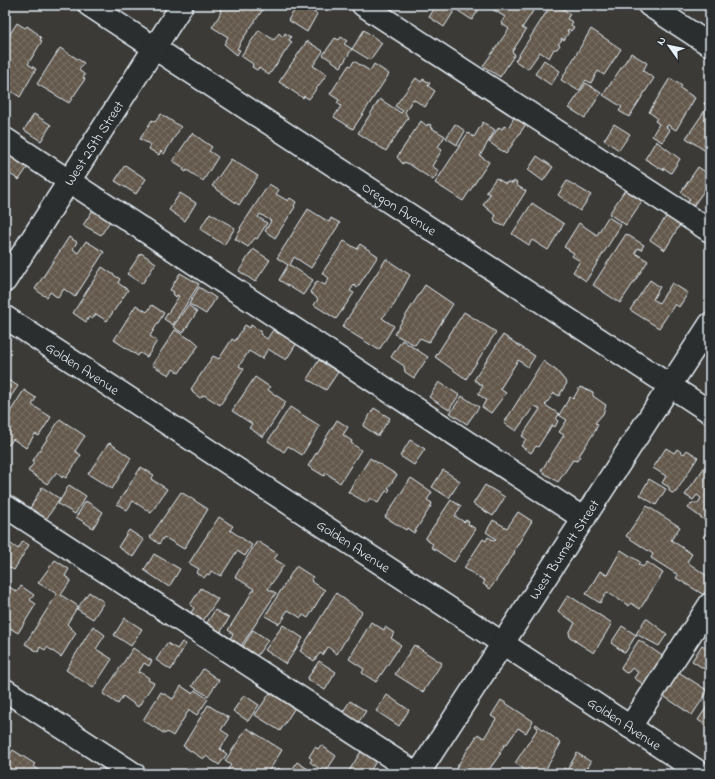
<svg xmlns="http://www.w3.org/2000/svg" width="715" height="779" viewBox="0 0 715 779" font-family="'Indie Flower',sans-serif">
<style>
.building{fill:url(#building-cross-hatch);stroke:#e8f1f8}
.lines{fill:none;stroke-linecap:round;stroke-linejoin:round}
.minor-casing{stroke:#e8f1f8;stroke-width:25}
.minor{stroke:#2a2d2e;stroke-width:22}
.labels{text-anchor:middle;stroke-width:3;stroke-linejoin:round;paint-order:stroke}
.street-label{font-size:14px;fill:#e8f1f8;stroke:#2a2d2e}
</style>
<defs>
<pattern id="building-cross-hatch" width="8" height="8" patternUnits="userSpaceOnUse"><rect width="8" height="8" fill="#64594b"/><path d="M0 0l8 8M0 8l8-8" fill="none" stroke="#7a7166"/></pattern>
</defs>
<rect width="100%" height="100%" fill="#3b3a37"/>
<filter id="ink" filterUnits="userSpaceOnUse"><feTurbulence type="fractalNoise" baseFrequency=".025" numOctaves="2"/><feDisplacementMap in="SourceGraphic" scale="8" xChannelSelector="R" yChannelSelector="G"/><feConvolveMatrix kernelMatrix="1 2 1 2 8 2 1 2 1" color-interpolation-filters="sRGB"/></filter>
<g filter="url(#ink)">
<g class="building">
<polygon points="223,5 266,5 242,40 237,49 240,50 237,55 224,44 228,37 212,27 219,16 221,11 220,10"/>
<polygon points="298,5 304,9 306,7 317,14 307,32 288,20"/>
<polygon points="381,5 395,5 389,14"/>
<polygon points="437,5 445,5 454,11 444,27 429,17"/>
<polygon points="454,5 482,5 472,20 457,10"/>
<polygon points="495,5 537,5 522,28 526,30 512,52 515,54 500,77 483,66 509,29 501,23 505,17 492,9"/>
<polygon points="551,5 558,5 570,14 567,19 573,22 571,25 574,27 571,31 568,29 567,31 569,32 564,40 561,38 562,40 558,44 560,45 557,49 554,49 549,58 540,52 528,69 515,61"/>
<polygon points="17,23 25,28 27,26 38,34 38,35 41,38 40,40 42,41 28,64 36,69 20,97 5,87 7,79 5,78 5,42"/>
<polygon points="591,29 621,49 604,75 598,71 591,83 586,80 579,91 561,80"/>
<polygon points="259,30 274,40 279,33 283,37 285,33 291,37 289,40 292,42 269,75 259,68 257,70 252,67 253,64 241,56"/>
<polygon points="364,30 382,43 370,60 352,49"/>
<polygon points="341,37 347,41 344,44 352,49 341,67 323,55 335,38 339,40"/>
<polygon points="307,41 323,51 313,66 327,74 309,99 304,96 303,98 279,82"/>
<polygon points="60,48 84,63 79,70 85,75 83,78 85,79 69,103 37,84"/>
<polygon points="631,53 647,63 643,71 654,78 629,117 619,111 622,107 603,95"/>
<polygon points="544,60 560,71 551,85 535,74"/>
<polygon points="354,61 370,71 374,64 389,74 353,129 334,117 341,106 337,103 339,100 330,94 349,65 351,66"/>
<polygon points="416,78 421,82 423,79 430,83 428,86 435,91 425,107 413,99 405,112 408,118 386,151 358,133 380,99 401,113 403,111 395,106"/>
<polygon points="670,78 682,86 680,88 695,98 676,130 668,125 666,127 670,130 662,142 652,136 659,124 655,121 657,118 649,112"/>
<polygon points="586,83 601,93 585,118 569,108"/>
<polygon points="705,102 710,105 710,154 686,138 708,106 704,104"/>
<polygon points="34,114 51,125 41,141 24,130"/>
<polygon points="161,114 181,127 164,154 161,151 159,155 149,149 151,145 140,139 152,120 155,122"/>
<polygon points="515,116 526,124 506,154 489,142 499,127 502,129 504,126 508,128"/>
<polygon points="421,121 427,126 428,124 431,125 430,127 445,136 438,147 442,150 432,166 439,171 433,180 409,164 404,162 403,164 397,157"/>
<polygon points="483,122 495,130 480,156 489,162 463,201 435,183 468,133 474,137"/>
<polygon points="455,124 465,131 457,145 446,138"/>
<polygon points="614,124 630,134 619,150 604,140"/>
<polygon points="192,133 212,147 209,151 218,157 203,181 187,170 186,172 183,170 184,168 173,161"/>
<polygon points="656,141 680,159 671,173 664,168 663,170 645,159"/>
<polygon points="5,149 29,165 19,180 5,171"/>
<polygon points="537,156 553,167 543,181 528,170"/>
<polygon points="231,159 258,176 239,205 212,186"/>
<polygon points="125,165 146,179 136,194 115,181"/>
<polygon points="698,167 710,175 710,182 692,208 686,204 690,199 681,192"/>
<polygon points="496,178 506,184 507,182 513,183 514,181 517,183 516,185 526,191 504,226 496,223 494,218 496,216 483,205 490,194 486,192"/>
<polygon points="567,181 591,195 580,211 558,195"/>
<polygon points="269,184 279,190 276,194 288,201 290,198 296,202 294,206 295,207 275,238 265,231 271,221 260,214 258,217 267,223 257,239 255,238 248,247 235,239 241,229 240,228"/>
<polygon points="625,190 642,201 626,225 609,214"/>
<polygon points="180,193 196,203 185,221 169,210"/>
<polygon points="532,203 564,224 548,250 532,240 529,245 512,234"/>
<polygon points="95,207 112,218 101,235 83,225"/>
<polygon points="308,209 329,222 331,218 340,223 311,268 294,257 290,265 313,280 303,295 279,280 288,265 277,258"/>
<polygon points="210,213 235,228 224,245 200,229"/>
<polygon points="668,214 681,223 665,250 650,240"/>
<polygon points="608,217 621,225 586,281 573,272 580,261 572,256 574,253 564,247 579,223 597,235"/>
<polygon points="626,234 644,245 641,250 638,248 635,253 648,261 620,303 593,285"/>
<polygon points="69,237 77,242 73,249 78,253 86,241 104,252 75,297 64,289 58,298 50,292 47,297 43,295 35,289"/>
<polygon points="344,241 357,249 360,244 378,256 357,288 354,285 350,291 354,293 336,319 314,305 318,299 310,292 317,281 325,285 329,278 322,273"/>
<polygon points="253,249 270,260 255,282 239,271"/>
<polygon points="141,253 156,263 142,284 127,274"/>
<polygon points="386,259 410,275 394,305 382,318 394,326 379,350 342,327"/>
<polygon points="102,267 120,279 118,283 128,290 107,321 96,314 92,319 89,317 86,322 73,313"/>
<polygon points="180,273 199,284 173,325 164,319 179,296 177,295 176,297 173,294 174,292 170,290"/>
<polygon points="650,280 660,287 653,299 659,303 672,283 688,293 679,307 675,304 659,328 630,310"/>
<polygon points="425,285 453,304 429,342 420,338 415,345 394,334"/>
<polygon points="199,287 216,298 206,314 189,304"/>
<polygon points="136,305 147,312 152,305 164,313 150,336 157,341 147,357 140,353 138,356 114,340"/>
<polygon points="188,305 197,312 183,333 173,327"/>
<polygon points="464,312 496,332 466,379 435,357"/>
<polygon points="245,325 250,328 251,325 262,332 260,334 267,339 273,330 279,334 280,332 297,343 286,360 268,349 262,359 249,351 239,366 244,369 220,405 204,395 200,398 192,392 193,390 191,389 213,356 219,359 232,339 235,341"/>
<polygon points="175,330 190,339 191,338 199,345 179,373 173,369 169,375 152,365"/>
<polygon points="503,335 535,356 528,367 518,360 500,389 506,393 491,413 482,407 486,400 478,394 483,386 474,380"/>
<polygon points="402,340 428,357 414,378 405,372 404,366 391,357"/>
<polygon points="319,360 338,372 326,390 307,379"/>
<polygon points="543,361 557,371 567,383 559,396 554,393 545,405 559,414 556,419 558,421 555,427 552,425 538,447 536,446 531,453 521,446 526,439 522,436 540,409 535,406 532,409 516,431 504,423"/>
<polygon points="255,377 270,387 268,390 286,402 263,437 249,428 252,424 232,411"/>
<polygon points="5,378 18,386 5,405"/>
<polygon points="439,382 459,395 449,410 429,397"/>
<polygon points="580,387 593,392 593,396 606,405 603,414 595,423 598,424 595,431 579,456 580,456 577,461 573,460 558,482 541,471 564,435 559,432 567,420 559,415 570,397 573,399"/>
<polygon points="24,390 36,398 32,405 51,417 39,436 35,434 26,448 13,439 9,445 5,442 5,420"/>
<polygon points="462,396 479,407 467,424 450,413"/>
<polygon points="290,407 320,426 302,455 288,446 284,452 268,441"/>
<polygon points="374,408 390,418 378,436 363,426"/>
<polygon points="60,419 85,436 75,451 81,455 66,478 63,476 62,478 57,472 47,484 28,471 34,463 32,462"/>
<polygon points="337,420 348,427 343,435 352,441 351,443 361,450 340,483 326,473 324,476 308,466"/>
<polygon points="410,440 425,449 414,465 400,456"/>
<polygon points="110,443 131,458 112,489 88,474 108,444"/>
<polygon points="666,448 674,453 677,449 684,454 687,450 698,457 676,492 672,493 669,491 669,487 662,483 666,476 653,468"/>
<polygon points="370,458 397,475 388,488 390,489 388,492 386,491 378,503 370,498 367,503 348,492"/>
<polygon points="708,462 710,463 710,517 707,522 688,508 692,503 698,503 701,498 697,495 693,500 685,495"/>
<polygon points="141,467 154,475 151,479 167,489 151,513 133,501 127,510 117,504"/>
<polygon points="443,470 460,481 449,498 432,487"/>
<polygon points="411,478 432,492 427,500 432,503 431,506 414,533 407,528 406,530 385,517"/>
<polygon points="649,479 666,489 656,505 640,495"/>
<polygon points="69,485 86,496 75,514 58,504"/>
<polygon points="485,485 505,497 493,516 473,504"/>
<polygon points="42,487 60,499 44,522 28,512"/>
<polygon points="181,492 208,509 184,549 164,537 159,544 150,537"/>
<polygon points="451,500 461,506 455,516 464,522 466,520 469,522 468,524 476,529 454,562 431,547 433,544 425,539"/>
<polygon points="86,501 103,512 93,528 76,517"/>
<polygon points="647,506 680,527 671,540 692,554 687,562 710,578 710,585 704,595 676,578 678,575 651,558 653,554 626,536"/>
<polygon points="518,512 532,521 515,549 514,554 490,589 483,584 485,581 464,568 483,539 486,541 488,537 495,541 496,539 486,532 493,520 507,528"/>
<polygon points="219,517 233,526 230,530 252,545 245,556 237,551 221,576 211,571 209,575 207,574 204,578 196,573 199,569 189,563"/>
<polygon points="710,527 710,542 703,537"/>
<polygon points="129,530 144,540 133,557 118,547"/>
<polygon points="23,541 29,545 14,570 5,565 5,546 8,542 18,549"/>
<polygon points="257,541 278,554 274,559 284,565 268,589 276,593 239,649 228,642 233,634 228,630 254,589 235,577"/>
<polygon points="621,550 640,562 638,564 643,567 647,562 663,573 640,609 631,603 629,606 607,592 600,603 586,594 600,571 607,575"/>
<polygon points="154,554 180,569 169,587 144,570"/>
<polygon points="55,560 69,569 65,576 71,580 61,595 78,606 67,624 76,633 61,657 47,647 45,650 40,647 38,652 25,644 57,594 38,583"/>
<polygon points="296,566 313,577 311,581 325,590 308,618 303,615 301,618 288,610 283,617 285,617 279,624 265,616"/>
<polygon points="8,586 17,592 21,586 34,595 30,600 36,604 18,633 5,625 5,590"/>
<polygon points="201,588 218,599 200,625 188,617 194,608 190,605"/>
<polygon points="89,592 104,602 93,619 77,609"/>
<polygon points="336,593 362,612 337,654 328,647 323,655 320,653 314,661 300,651"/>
<polygon points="568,595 612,623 594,653 575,641 576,639 573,639 570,637 569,633 575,623 558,611"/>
<polygon points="215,610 229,618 219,635 205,626"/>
<polygon points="125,618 142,629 131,646 114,635"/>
<polygon points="646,618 667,634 659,646 636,634"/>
<polygon points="371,622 384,630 385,627 394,633 391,638 401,645 376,682 362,673 364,669 349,659"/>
<polygon points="283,625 303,638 286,664 265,650"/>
<polygon points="93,626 105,635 96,649 112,659 93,688 66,670"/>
<polygon points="622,626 636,635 625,653 611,643"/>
<polygon points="253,630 268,640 254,660 240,651"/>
<polygon points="639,640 664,657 646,686 634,678 638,672 632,668 629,672 626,673 622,670 621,667"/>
<polygon points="182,642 186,644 171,670 156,660 167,643 177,649"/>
<polygon points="414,645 442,663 423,692 395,674"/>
<polygon points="702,645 710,650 710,665 706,670 692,661"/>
<polygon points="133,648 152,661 149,666 144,663 138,673 140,672 149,678 148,680 154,683 138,707 123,696 118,704 103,694"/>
<polygon points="319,661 336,672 325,690 307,679"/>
<polygon points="203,669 219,680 208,696 192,686"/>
<polygon points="677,671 708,691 692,715 662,695"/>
<polygon points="181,686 192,693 195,690 208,699 197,715 189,710 173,736 167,732 165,734 143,720 161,692 173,699"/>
<polygon points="272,690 296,706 280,731 255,715"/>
<polygon points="244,695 259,705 248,721 233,711"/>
<polygon points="387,695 409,710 399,726 376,711"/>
<polygon points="501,700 533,721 526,733 518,728 507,744 506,743 499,753 501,753 486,774 465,774 456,768 478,734 484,738 496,719 491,716"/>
<polygon points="350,701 366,711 356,726 340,716"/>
<polygon points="710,702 710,728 698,720"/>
<polygon points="208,705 229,718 221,730 229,735 220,749 227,754 219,765 206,756 203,759 183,746"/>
<polygon points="536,724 561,743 543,774 531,774 515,763 538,728 535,726"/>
<polygon points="247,728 282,750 267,774 224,774 231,765 225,761"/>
<polygon points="321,745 336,756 325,773 310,762 312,759 309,757 315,747 318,749"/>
<polygon points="13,750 35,764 33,766 39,770 37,774 5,774 5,762"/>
<polygon points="362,750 377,760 368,774 347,774"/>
<polygon points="577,753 591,762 587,769 592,772 591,774 560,774 564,768 567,770"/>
<polygon points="297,762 308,769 305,774 289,774"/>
<polygon points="278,768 287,774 274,774"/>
</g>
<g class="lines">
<defs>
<g id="minor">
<path id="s1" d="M89,5L710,412"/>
<polyline points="363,5 710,231"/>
<polyline points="649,5 710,45"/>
<polyline points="5,139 584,519"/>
<path id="s2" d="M5,281L182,5"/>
<path id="s3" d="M5,317L702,774"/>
<polyline points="5,506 417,774"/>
<polyline points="5,690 134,774"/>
<polyline points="630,727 710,604"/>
<path id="s4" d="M418,774L710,324"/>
</g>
</defs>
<use href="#minor" class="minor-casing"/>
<use href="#minor" class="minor"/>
</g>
</g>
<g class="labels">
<g class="street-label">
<text dy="5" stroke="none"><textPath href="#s2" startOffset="164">West 25th Street</textPath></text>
<text dy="5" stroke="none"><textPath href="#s1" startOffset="371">Oregon Avenue</textPath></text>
<text dy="5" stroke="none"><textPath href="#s3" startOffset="93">Golden Avenue</textPath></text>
<text dy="5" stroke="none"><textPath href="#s3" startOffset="417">Golden Avenue</textPath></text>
<text dy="5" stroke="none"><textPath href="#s4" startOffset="268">West Burnett Street</textPath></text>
<text dy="5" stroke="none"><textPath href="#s3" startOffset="741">Golden Avenue</textPath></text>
</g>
</g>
<rect width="715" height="779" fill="none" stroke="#2a2d2e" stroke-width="20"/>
<rect x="10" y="10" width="695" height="759" fill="none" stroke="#e8f1f8" stroke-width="1.5" filter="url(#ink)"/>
<g transform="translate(669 46) rotate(303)" stroke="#2a2d2e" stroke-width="3" paint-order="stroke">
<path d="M0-3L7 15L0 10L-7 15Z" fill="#e8f1f8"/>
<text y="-6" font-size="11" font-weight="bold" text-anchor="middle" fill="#e8f1f8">N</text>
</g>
</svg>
